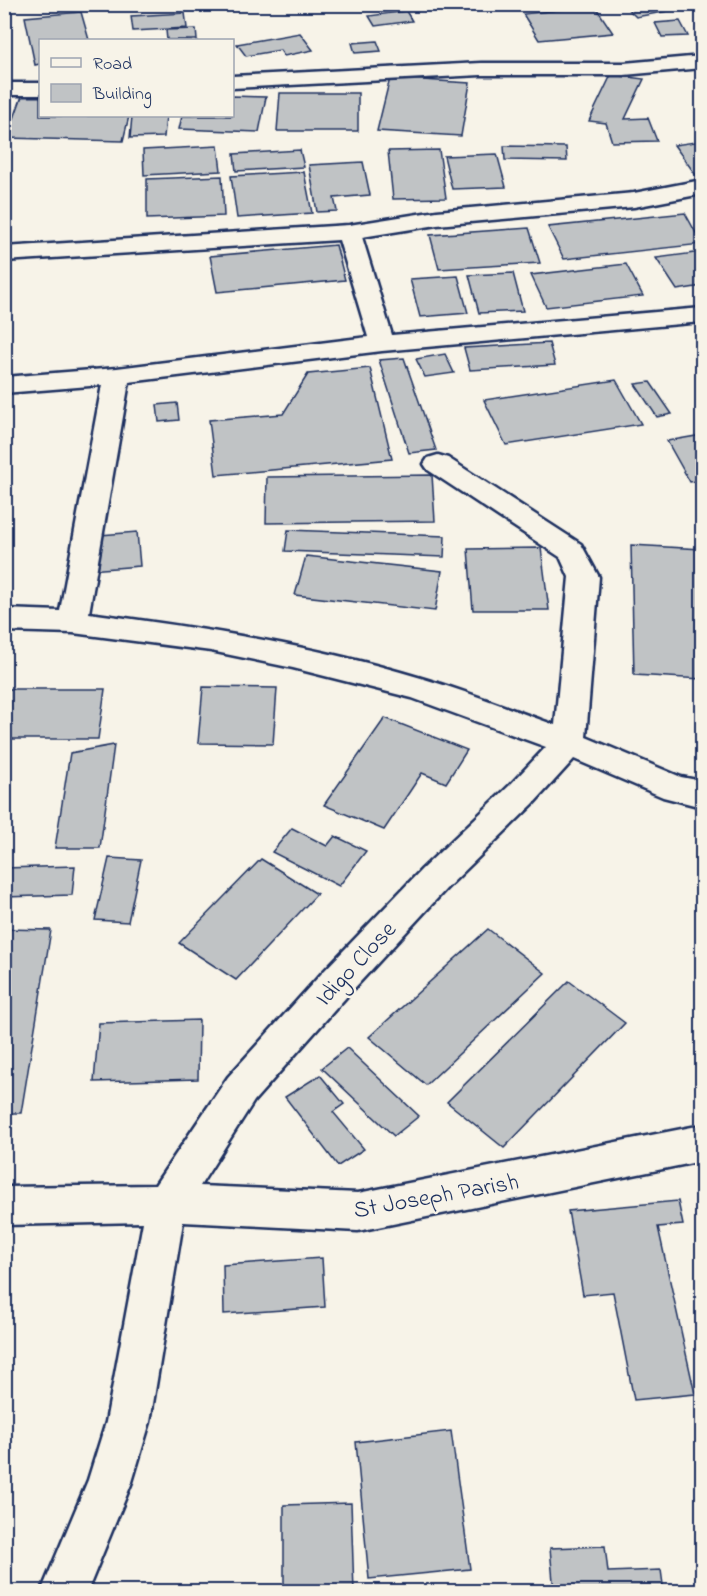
<svg xmlns="http://www.w3.org/2000/svg" width="707" height="1596" viewBox="0 0 707 1596" font-family="'Indie Flower',sans-serif">
<style>
.building{fill:#c0c3c5;stroke:#1b2f5e;stroke-width:1.5}
.lines{fill:none;stroke-linecap:round;stroke-linejoin:round}
.minor-casing{stroke:#1b2f5e;stroke-width:5}
.minor{fill:#f7f3e8;fill-rule:evenodd}
.labels{text-anchor:middle;stroke-width:5;stroke-linejoin:round;paint-order:stroke}
.street-label{font-size:24px;fill:#1b2f5e;stroke:#f7f3e8}
</style>
<rect width="100%" height="100%" fill="#f7f3e8"/>
<filter id="ink" filterUnits="userSpaceOnUse"><feTurbulence type="fractalNoise" baseFrequency=".0167" numOctaves="2"/><feDisplacementMap in="SourceGraphic" scale="12" xChannelSelector="R" yChannelSelector="G"/><feConvolveMatrix kernelMatrix="1 2 1 2 8 2 1 2 1" color-interpolation-filters="sRGB"/></filter>
<g filter="url(#ink)">
<g class="building">
<polygon points="623,4 700,4 701,5 636,17"/>
<polygon points="595,6 613,33 539,40 523,14"/>
<polygon points="406,11 412,21 375,26 369,16"/>
<polygon points="81,12 89,40 40,40 40,64 35,65 25,17"/>
<polygon points="185,13 187,28 133,31 131,16"/>
<polygon points="680,21 688,36 662,37 655,23"/>
<polygon points="196,29 197,40 167,40 166,30"/>
<polygon points="300,33 313,50 284,56 280,50 246,56 237,44"/>
<polygon points="377,41 381,51 355,53 352,43"/>
<polygon points="611,75 644,79 625,119 648,118 657,141 612,142 606,123 589,121"/>
<polygon points="390,78 470,83 461,136 377,131"/>
<polygon points="280,93 358,93 358,131 277,131"/>
<polygon points="22,96 40,96 40,116 129,116 123,141 7,138"/>
<polygon points="232,96 266,97 259,132 179,129 182,116 232,116"/>
<polygon points="132,116 166,116 164,137 130,138"/>
<polygon points="702,141 702,177 698,178 674,145"/>
<polygon points="218,146 221,171 144,175 143,150"/>
<polygon points="504,146 566,147 567,161 505,160"/>
<polygon points="300,150 304,167 236,171 234,154"/>
<polygon points="439,150 446,198 393,199 388,151"/>
<polygon points="497,154 506,187 452,189 444,156"/>
<polygon points="363,162 370,195 334,198 337,211 317,212 309,165"/>
<polygon points="304,172 312,213 237,218 231,176"/>
<polygon points="222,176 224,216 147,219 147,179"/>
<polygon points="685,213 702,244 564,259 548,227"/>
<polygon points="529,228 540,263 439,269 430,235"/>
<polygon points="336,245 345,280 217,292 210,256"/>
<polygon points="702,252 702,286 677,290 656,258"/>
<polygon points="626,264 643,296 546,307 531,275"/>
<polygon points="513,273 523,311 479,313 469,275"/>
<polygon points="458,276 468,313 420,317 410,279"/>
<polygon points="549,343 555,365 470,370 464,348"/>
<polygon points="445,354 454,373 425,377 416,359"/>
<polygon points="404,358 436,450 409,453 379,360"/>
<polygon points="370,368 392,459 216,475 209,420 283,414 308,374"/>
<polygon points="616,380 641,424 506,445 484,400"/>
<polygon points="650,382 672,414 657,417 635,384"/>
<polygon points="177,403 179,420 159,422 157,405"/>
<polygon points="702,435 702,480 690,482 667,441"/>
<polygon points="432,475 435,521 266,523 267,477"/>
<polygon points="288,530 445,536 444,557 285,551"/>
<polygon points="137,532 140,566 90,570 88,536"/>
<polygon points="631,545 702,549 702,679 634,675"/>
<polygon points="541,548 549,610 473,610 468,549"/>
<polygon points="306,556 442,571 435,611 295,595"/>
<polygon points="203,687 277,688 273,744 198,743"/>
<polygon points="4,689 105,689 98,739 7,739 4,753"/>
<polygon points="385,718 467,750 446,783 422,773 384,830 324,805"/>
<polygon points="114,745 100,848 55,848 70,753"/>
<polygon points="292,828 327,846 335,836 366,851 339,886 272,852"/>
<polygon points="109,858 141,860 128,922 95,920"/>
<polygon points="261,859 317,894 236,980 179,943"/>
<polygon points="75,866 72,895 4,897 4,868"/>
<polygon points="4,929 51,930 21,1113 4,1113"/>
<polygon points="488,929 545,973 426,1085 369,1037"/>
<polygon points="569,981 625,1023 504,1148 447,1102"/>
<polygon points="199,1020 198,1079 94,1082 99,1023"/>
<polygon points="347,1048 419,1116 394,1136 322,1068"/>
<polygon points="320,1075 344,1104 333,1112 364,1149 338,1166 285,1097"/>
<polygon points="678,1201 683,1225 658,1227 695,1394 634,1400 613,1292 583,1295 568,1211"/>
<polygon points="322,1258 325,1307 224,1314 223,1265"/>
<polygon points="451,1431 470,1569 369,1579 356,1442"/>
<polygon points="351,1503 354,1592 284,1592 284,1505"/>
<polygon points="605,1546 608,1572 661,1570 664,1592 554,1592 550,1548"/>
</g>
<g class="lines">
<defs>
<g id="minor">
<polygon points="702,56 702,68 624,75 481,75 232,88 232,76 481,63 624,63"/>
<rect x="4" y="83" width="36" height="12"/>
<path d="M702,180V194L634,207L437,225L362,237L392,335L702,308V322L382,351L129,382L89,613C201,628 313,645 421,678C466,691 510,709 555,725L569,577L560,557L428,470L424,464L428,458L438,455L448,458L581,544L599,577L586,737L681,777L702,781V807L663,797L574,759L533,804L446,889L348,995L254,1101L200,1186L358,1193L702,1125V1161L358,1231L183,1222L150,1422L132,1482L87,1592H41L88,1480L106,1422L143,1222L4,1225V1187L155,1185L228,1077L322,973L422,869L509,786L546,747L412,698L293,668L211,651L73,633L4,631V609L60,611L102,385L4,393V377L117,368L368,337L339,240L4,261V247L349,225L437,211L634,193Z"/>
</g>
</defs>
<use href="#minor" class="minor-casing"/>
<use href="#minor" class="minor"/>
</g>
</g>
<g class="labels">
<g class="street-label">
<text transform="translate(355 963) rotate(-47)" y="8">Idigo Close</text>
<text transform="translate(436 1195) rotate(-10)" y="8">St Joseph Parish</text>
</g>
</g>
<rect width="707" height="1596" fill="none" stroke="#f7f3e8" stroke-width="24"/>
<rect x="12" y="12" width="683" height="1572" fill="none" stroke="#1b2f5e" stroke-width="2" filter="url(#ink)"/>
<rect x="39" y="39" width="195" height="78" fill="#f7f3e8" stroke="#9fa5b1" stroke-width="1.5"/>
<rect x="51" y="58" width="30" height="9" fill="#f7f3e8" stroke="#9fa5b1" stroke-width="1.5"/>
<text x="93" y="69" font-size="18" fill="#1b2f5e">Road</text>
<rect x="51" y="84" width="30" height="18" fill="#c0c3c5" stroke="#9fa5b1" stroke-width="1.5"/>
<text x="93" y="99" font-size="18" fill="#1b2f5e">Building</text>
</svg>
